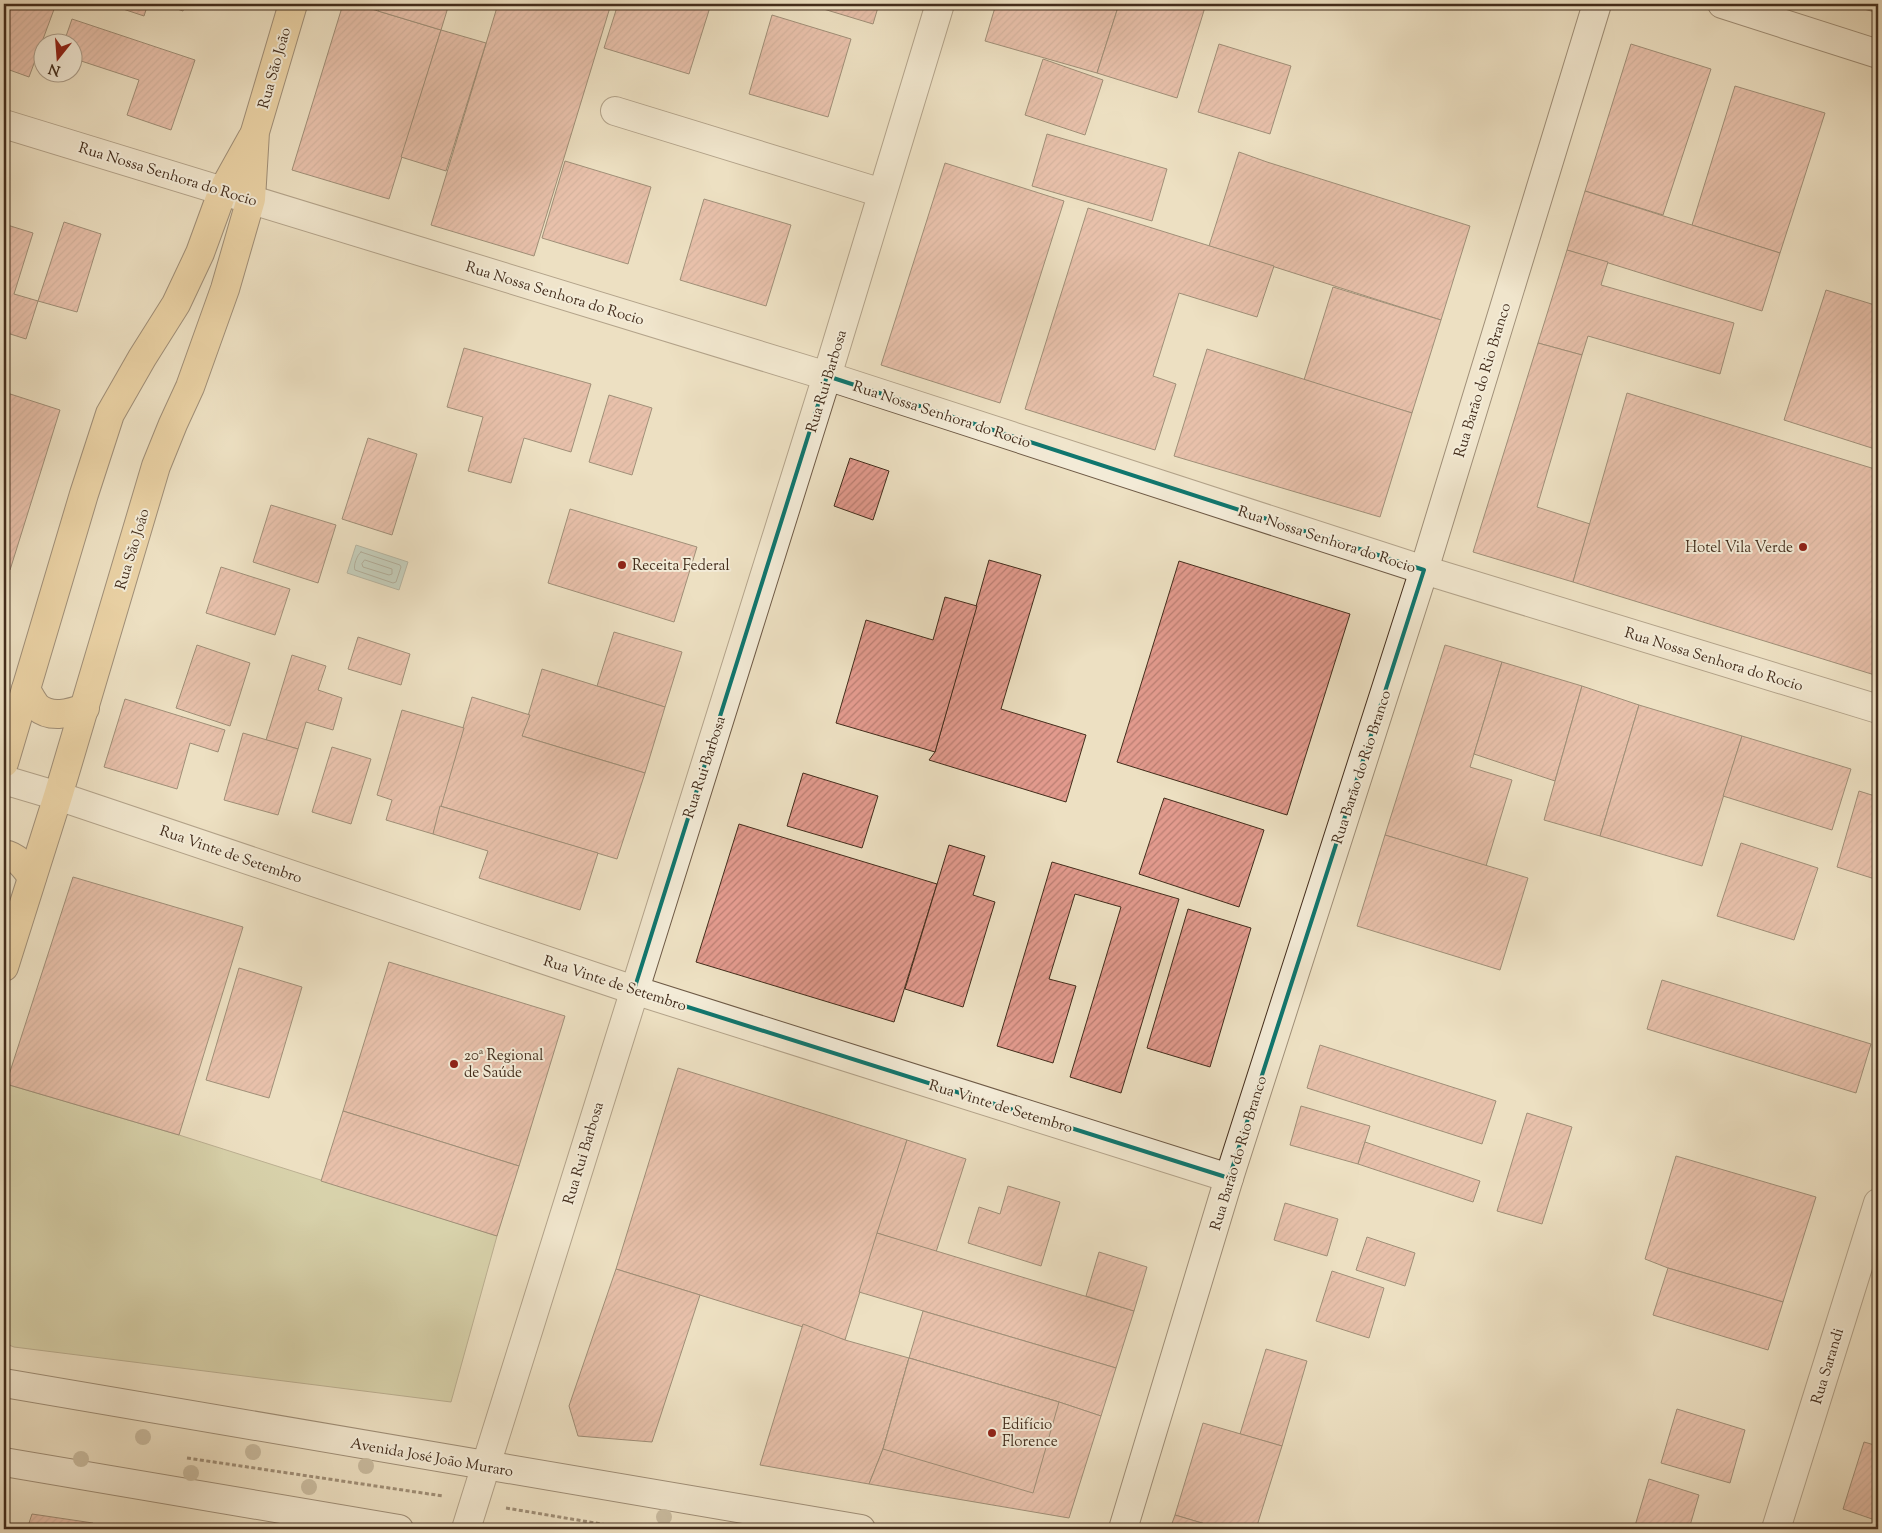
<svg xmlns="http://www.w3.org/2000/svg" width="1882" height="1533" viewBox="0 0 1882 1533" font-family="'Sorts Mill Goudy',serif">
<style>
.green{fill:#bfc08f;stroke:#817656}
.water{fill:#9abcb7;stroke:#778379}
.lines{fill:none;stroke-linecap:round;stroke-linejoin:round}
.shore{stroke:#6e746a;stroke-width:1}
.building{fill:url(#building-hatch);stroke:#432d1c}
.street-casing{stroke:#6e5a46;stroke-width:30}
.secondary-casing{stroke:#432d1c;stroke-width:30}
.primary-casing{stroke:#432d1c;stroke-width:30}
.path{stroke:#432d1c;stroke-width:3;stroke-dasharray:4 2.5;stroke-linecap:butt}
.street{stroke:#f3ebd7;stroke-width:28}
.secondary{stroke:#f3ebd7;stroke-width:28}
.primary{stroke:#e6c081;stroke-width:28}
.tree{fill:#9d8e73}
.marked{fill:none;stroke:#0f766e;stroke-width:4;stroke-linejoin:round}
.poi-dot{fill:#8f2418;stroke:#f3ebd7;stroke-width:2}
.labels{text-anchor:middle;stroke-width:4;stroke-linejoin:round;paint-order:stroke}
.street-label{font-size:15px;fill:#432d1c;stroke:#f3ebd7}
.poi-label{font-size:15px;fill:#432d1c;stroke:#f3ebd7;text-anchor:start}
</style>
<defs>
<pattern id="building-hatch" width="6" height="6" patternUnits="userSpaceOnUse" patternTransform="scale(1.25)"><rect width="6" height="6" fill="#e29a8d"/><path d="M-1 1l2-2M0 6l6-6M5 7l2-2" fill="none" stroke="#b97e72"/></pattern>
</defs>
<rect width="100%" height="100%" fill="#ede0c2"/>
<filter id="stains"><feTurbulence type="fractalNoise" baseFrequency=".004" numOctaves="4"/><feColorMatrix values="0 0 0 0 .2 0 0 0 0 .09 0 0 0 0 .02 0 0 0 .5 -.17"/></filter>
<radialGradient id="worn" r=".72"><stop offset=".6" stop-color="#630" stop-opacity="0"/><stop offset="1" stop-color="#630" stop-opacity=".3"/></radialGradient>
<polygon class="green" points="6,1084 179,1135 497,1236 451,1402 14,1347 4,1343 4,1089"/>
<polygon class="water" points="356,545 408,562 399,590 347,573"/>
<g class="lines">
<g class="shore">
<path d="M361,552L400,565L401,567L396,582L393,583L355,570C353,566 357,555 361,552Z"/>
<polygon points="365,560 392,569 392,574 389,575 363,567 362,564"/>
</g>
</g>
<g class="building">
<polygon points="4,4 10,4 19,7 20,4 56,4 29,77 4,68"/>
<polygon points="108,4 148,4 144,16"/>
<polygon points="162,4 185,4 183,11"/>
<polygon points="343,4 355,4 441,30 389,199 292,170"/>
<polygon points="381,4 449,4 441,30 378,11"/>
<polygon points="498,4 611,4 534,256 431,225"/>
<polygon points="618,4 711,4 689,74 604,48"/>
<polygon points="807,4 879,4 873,24"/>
<polygon points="996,4 1119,4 1097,73 985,41"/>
<polygon points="1119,4 1206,4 1177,98 1097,73"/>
<polygon points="1296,4 1311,4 1310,8"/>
<polygon points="1858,4 1878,4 1878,13 1857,7"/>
<polygon points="772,15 851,39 828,117 749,94"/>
<polygon points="72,19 195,60 171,130 127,115 139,80 72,58 72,42 64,42"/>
<polygon points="441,30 486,43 446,171 401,157"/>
<polygon points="1219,44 1291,66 1270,134 1198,112"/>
<polygon points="1631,44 1711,69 1663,215 1585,191"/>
<polygon points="1043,59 1103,80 1085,135 1025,115"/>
<polygon points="1735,86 1825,113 1780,253 1692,225"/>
<polygon points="1047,134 1167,169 1152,221 1032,186"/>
<polygon points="1239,152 1267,162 1470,226 1441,320 1209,246"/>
<polygon points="565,161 651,187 628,264 542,238"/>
<polygon points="945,163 1064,201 1000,403 881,365"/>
<polygon points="1585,191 1780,253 1762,311 1567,250"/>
<polygon points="704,199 791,225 766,306 680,280"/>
<polygon points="1088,208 1274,266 1257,317 1179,293 1153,376 1176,384 1155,450 1025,409"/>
<polygon points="64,222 101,234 77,312 38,301"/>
<polygon points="4,224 33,233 14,294 38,301 26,339 4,332"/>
<polygon points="1567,250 1608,262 1601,285 1734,323 1720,374 1588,336 1582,355 1538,343"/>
<polygon points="1333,287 1441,320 1412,413 1304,380"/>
<polygon points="1826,290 1878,306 1878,450 1784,420"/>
<polygon points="1538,343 1582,355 1537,507 1590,524 1573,582 1473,552"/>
<polygon points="464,348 591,384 571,452 524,438 511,483 468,471 483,417 447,407"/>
<polygon points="1207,349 1412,413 1380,517 1174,456"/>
<polygon points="4,392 60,410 10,570 4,568"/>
<polygon points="1627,393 1878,470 1878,676 1573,582"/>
<polygon points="609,395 652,408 632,475 589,462"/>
<polygon points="368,438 417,454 392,535 342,519"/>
<polygon points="850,458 889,471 873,520 834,506"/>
<polygon points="271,505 336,525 318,583 253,562"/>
<polygon points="570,509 697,547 674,622 548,583"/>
<polygon points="989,560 1041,575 1001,709 1086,735 1066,802 929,760 935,752"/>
<polygon points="1179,561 1350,614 1287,815 1117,762"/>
<polygon points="221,567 290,589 275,635 206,613"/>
<polygon points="945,597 977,606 935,752 836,723 866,620 933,640"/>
<polygon points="614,632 682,652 665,707 597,686"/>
<polygon points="358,637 410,654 401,685 348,669"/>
<polygon points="197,645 250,663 230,726 176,708"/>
<polygon points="1445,645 1502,662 1470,767 1512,780 1486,866 1385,835"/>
<polygon points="292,655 326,666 318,690 342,698 333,730 306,722 298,749 266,740"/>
<polygon points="1502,662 1582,686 1555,781 1474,754"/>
<polygon points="542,669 665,707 645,773 522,736"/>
<polygon points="1582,686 1639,705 1600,836 1544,820"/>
<polygon points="472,697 530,715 522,736 645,773 617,859 440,806"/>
<polygon points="125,699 225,730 218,752 190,743 177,789 104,767"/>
<polygon points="1639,705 1742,736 1702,866 1600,836"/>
<polygon points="402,710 464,728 433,834 386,820 392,800 377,795"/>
<polygon points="243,733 298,749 278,815 224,800"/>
<polygon points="1742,736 1851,769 1832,830 1723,796"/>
<polygon points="332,747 371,759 351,824 312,812"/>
<polygon points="803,773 878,796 862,848 787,826"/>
<polygon points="1859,791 1878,797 1878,880 1837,867"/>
<polygon points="1164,798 1264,830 1239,907 1139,874"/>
<polygon points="440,806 598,853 580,910 479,878 488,851 433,834"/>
<polygon points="739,824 937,884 894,1022 696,962"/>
<polygon points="1385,835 1528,878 1500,970 1357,926"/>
<polygon points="1741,843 1818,868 1794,940 1717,916"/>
<polygon points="949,845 985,856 973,895 995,902 963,1007 905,989"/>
<polygon points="1052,862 1179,899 1121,1093 1070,1077 1121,907 1075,894 1049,979 1076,986 1053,1063 997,1046"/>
<polygon points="73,877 243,927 179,1135 6,1084"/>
<polygon points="1188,909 1251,928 1210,1067 1147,1048"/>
<polygon points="389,962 565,1016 519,1166 343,1111"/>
<polygon points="239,968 302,987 269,1098 206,1080"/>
<polygon points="1662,980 1871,1044 1856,1093 1647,1029"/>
<polygon points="1320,1045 1496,1101 1482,1144 1307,1088"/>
<polygon points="678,1068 907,1140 845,1340 616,1269"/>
<polygon points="1301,1106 1370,1126 1358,1164 1290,1145"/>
<polygon points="343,1111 519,1166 497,1236 321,1181"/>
<polygon points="1527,1113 1572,1127 1542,1224 1497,1211"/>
<polygon points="907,1140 966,1159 936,1252 877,1233"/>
<polygon points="1365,1142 1480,1181 1473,1202 1358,1164"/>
<polygon points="1676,1156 1816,1197 1783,1302 1668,1268 1645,1259"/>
<polygon points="1008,1186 1060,1202 1041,1266 968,1243 979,1207 1000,1214"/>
<polygon points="1285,1203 1338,1219 1327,1256 1274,1240"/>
<polygon points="877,1233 1134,1311 1116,1368 859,1292"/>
<polygon points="1367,1237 1415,1253 1405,1286 1356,1270"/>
<polygon points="1099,1252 1147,1267 1134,1311 1086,1296"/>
<polygon points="1668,1268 1783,1302 1768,1350 1653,1315"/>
<polygon points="616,1269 700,1295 652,1442 578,1436 569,1406"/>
<polygon points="1332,1271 1384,1288 1369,1338 1316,1321"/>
<polygon points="923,1311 1116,1368 1101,1416 1059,1402 909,1358"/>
<polygon points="803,1324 845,1340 909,1358 883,1449 869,1484 760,1465"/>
<polygon points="1266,1349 1307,1361 1282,1446 1240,1434"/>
<polygon points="909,1358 1059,1402 1101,1416 1069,1518 869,1484 883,1449"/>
<polygon points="909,1358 1059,1402 1033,1493 883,1449"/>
<polygon points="1677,1409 1745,1430 1730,1483 1661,1463"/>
<polygon points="1203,1423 1282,1446 1256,1529 1222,1529 1175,1515"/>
<polygon points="1864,1442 1878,1446 1878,1521 1843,1509"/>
<polygon points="1649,1479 1699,1495 1689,1529 1634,1529"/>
<polygon points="32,1514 93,1523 91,1529 27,1529"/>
<polygon points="1175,1515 1222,1529 1170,1529"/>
</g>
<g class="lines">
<defs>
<g id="street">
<polyline points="615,111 882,193"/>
<polyline points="4,124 827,376 1424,570 1878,709"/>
<polyline points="4,780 58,796 634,990 1229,1178"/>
<polyline points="466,1529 827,376 940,4"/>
<polyline points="1776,1529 1878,1203"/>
</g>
<g id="secondary">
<polyline points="1722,4 1878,54"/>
<polyline points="4,1383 861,1529"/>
<polyline points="4,1462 399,1529"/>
<polyline points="1123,1529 1229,1178 1424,570 1597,4"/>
</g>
<g id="primary">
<path d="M26,689C29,695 33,702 37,707C51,719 70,713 85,708"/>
<polyline points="4,763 84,494 110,414 142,358 176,304 200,253 223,190 252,138"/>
<path d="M4,854C17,856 25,867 32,877"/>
<polyline points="4,967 58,796 156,466 173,424 190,387 225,289 251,199 255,132 293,4"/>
</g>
</defs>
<use href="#street" class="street-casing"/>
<use href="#secondary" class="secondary-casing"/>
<use href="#primary" class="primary-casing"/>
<g class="path">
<polyline points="187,1458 443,1496"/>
<polyline points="506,1508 631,1529"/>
</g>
<use href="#street" class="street"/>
<use href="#secondary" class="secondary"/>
<use href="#primary" class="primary"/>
</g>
<g class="tree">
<circle cx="143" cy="1437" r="8"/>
<circle cx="253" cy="1452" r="8"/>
<circle cx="81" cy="1459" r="8"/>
<circle cx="366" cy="1466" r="8"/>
<circle cx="191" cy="1473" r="8"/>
<circle cx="309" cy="1487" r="8"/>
<circle cx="664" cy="1517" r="8"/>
</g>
<path d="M0 0H1882V1533H0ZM827,376L1424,570L1229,1178L634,990Z" fill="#ede0c2" fill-opacity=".55" fill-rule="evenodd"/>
<path class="marked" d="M827,376L1424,570L1229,1178L634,990Z"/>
<g class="poi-dot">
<circle cx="1803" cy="547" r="5"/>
<circle cx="622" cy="565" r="5"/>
<circle cx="454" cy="1064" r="5"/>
<circle cx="992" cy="1433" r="5"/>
</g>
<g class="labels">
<g class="street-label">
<text transform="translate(274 68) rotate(-74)" y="5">Rua São João</text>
<text transform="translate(168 174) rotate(17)" y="5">Rua Nossa Senhora do Rocio</text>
<text transform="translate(555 293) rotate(17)" y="5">Rua Nossa Senhora do Rocio</text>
<text transform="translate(1482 380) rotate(-73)" y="5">Rua Barão do Rio Branco</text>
<text transform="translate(826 381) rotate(-73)" y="5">Rua Rui Barbosa</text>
<text transform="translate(942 414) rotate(18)" y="5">Rua Nossa Senhora do Rocio</text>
<text transform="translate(1327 539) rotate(18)" y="5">Rua Nossa Senhora do Rocio</text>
<text transform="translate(132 549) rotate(-73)" y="5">Rua São João</text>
<text transform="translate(1714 659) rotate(17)" y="5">Rua Nossa Senhora do Rocio</text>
<text transform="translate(704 767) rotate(-72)" y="5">Rua Rui Barbosa</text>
<text transform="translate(1361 767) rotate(-72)" y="5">Rua Barão do Rio Branco</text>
<text transform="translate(231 854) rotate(19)" y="5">Rua Vinte de Setembro</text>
<text transform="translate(615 983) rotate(18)" y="5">Rua Vinte de Setembro</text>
<text transform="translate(1001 1106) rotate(17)" y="5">Rua Vinte de Setembro</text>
<text transform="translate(583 1153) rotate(-73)" y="5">Rua Rui Barbosa</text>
<text transform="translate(1238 1153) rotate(-73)" y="5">Rua Barão do Rio Branco</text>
<text transform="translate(1827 1366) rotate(-73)" y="5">Rua Sarandi</text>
<text transform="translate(432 1457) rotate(10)" y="5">Avenida José João Muraro</text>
</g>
<g class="poi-label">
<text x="1793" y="552" text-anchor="end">Hotel Vila Verde</text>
<text x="632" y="570">Receita Federal</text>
<text x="464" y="1060">20ª Regional<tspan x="464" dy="17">de Saúde</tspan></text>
<text x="1002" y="1429">Edifício<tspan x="1002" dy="17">Florence</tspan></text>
</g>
</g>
<rect width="1882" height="1533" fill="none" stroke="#ede0c2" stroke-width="20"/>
<rect x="5" y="5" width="1872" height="1523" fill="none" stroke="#432d1c" stroke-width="2.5"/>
<rect x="10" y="10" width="1862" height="1513" fill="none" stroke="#432d1c"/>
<g transform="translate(58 58) rotate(197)"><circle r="24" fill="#f3ebd7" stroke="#ad9f8c"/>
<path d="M0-4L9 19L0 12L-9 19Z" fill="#8f2418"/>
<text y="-8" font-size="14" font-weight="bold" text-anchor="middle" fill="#432d1c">N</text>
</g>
<rect width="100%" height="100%" filter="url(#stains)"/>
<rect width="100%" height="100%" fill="url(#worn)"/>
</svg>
